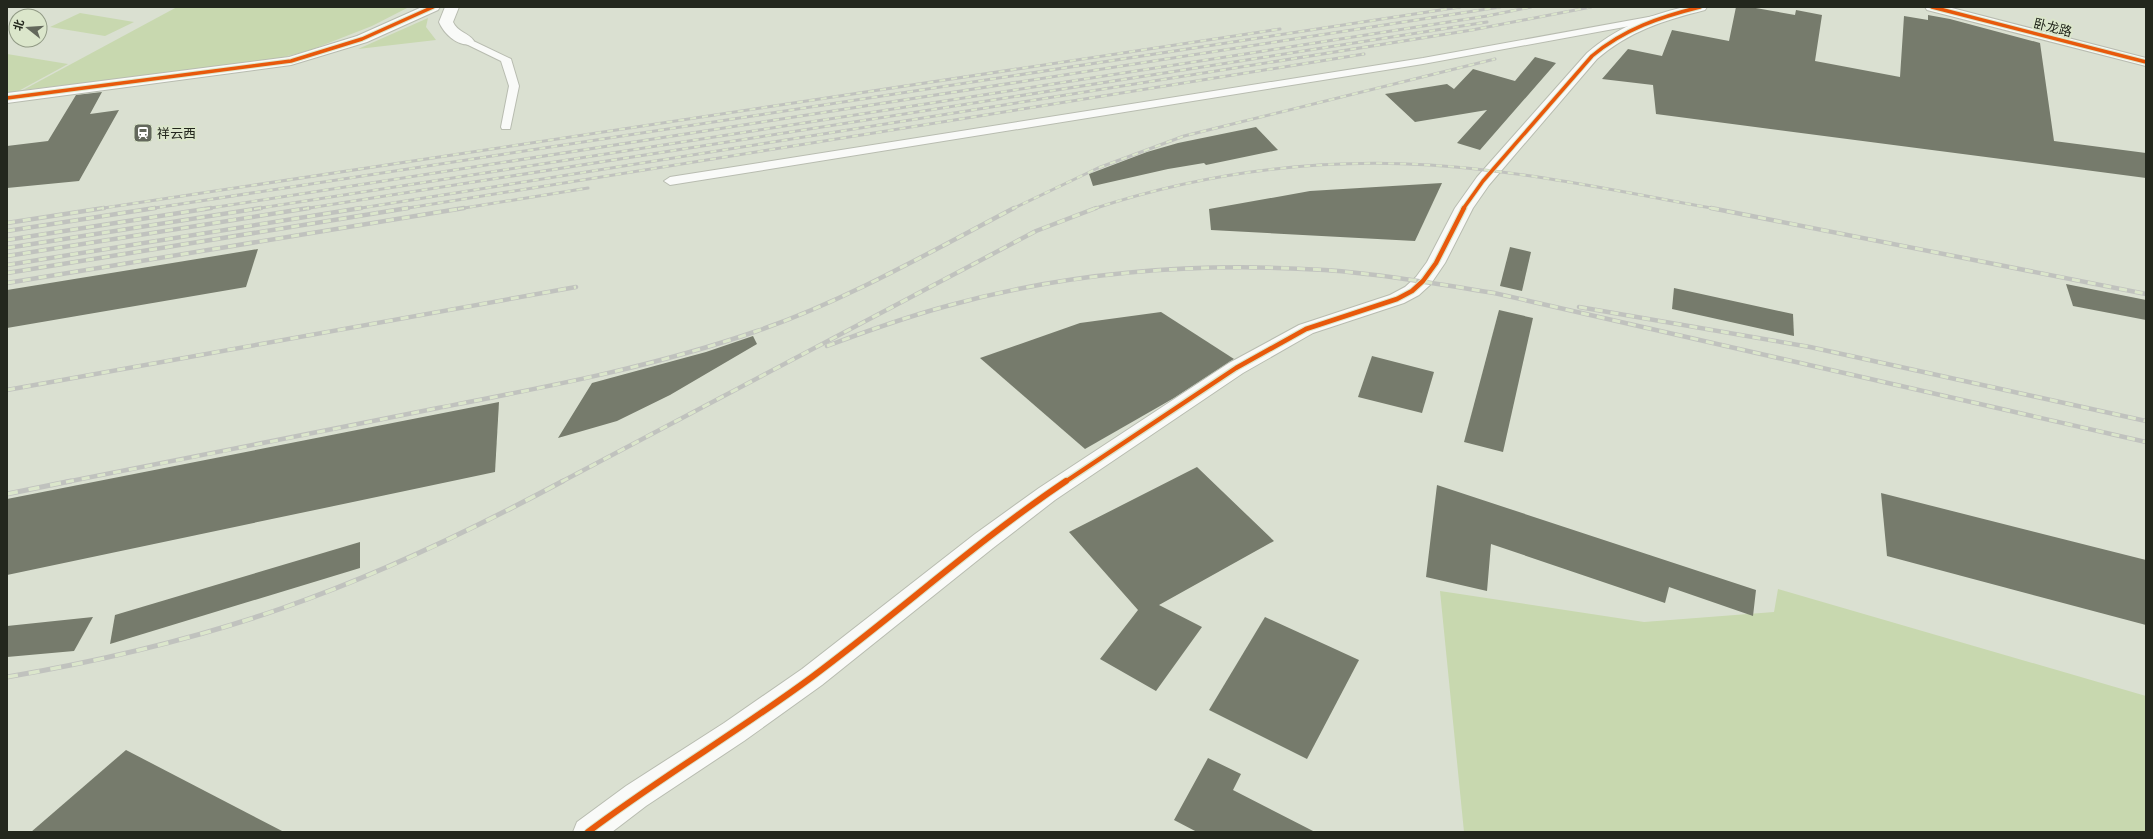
<svg xmlns="http://www.w3.org/2000/svg" width="2153" height="839" viewBox="0 0 2153 839" font-family="'Zilla Slab','Noto Sans SC',serif">
<style>
.green{fill:#c8d8af}
.building{fill:#767b6c}
.lines{fill:none;stroke-linecap:round;stroke-linejoin:round}
.service-casing{stroke:#b8bcb0;stroke-width:2}
.minor-casing{stroke:#b8bcb0;stroke-width:2}
.tertiary-casing{stroke:#b8bcb0;stroke-width:2}
.service{fill:#f9faf8;fill-rule:evenodd}
.minor{fill:#f9faf8;fill-rule:evenodd}
.tertiary{fill:#f9faf8;fill-rule:evenodd}
.rail-far2-casing{stroke:#c0c2be;stroke-width:3}
.rail-far1-casing{stroke:#c0c2be;stroke-width:4.5}
.rail-casing{stroke:#c0c2be;stroke-width:5}
.rail-far2{stroke:#dbe6cb;stroke-width:2;stroke-dasharray:6;stroke-linecap:butt}
.rail-far1{stroke:#dbe6cb;stroke-width:3;stroke-dasharray:8;stroke-linecap:butt}
.rail{stroke:#dbe6cb;stroke-width:3.5;stroke-dasharray:11;stroke-linecap:butt}
.cycleway-far2-casing{stroke:#dbe6cb;stroke-width:5.5}
.cycleway-far1-casing{stroke:#dbe6cb;stroke-width:7}
.cycleway-casing{stroke:#dbe6cb;stroke-width:8}
.cycleway-far2{stroke:#e8590c;stroke-width:3.5}
.cycleway-far1{stroke:#e8590c;stroke-width:4.5}
.cycleway{stroke:#e8590c;stroke-width:6}
.labels{text-anchor:middle;stroke-width:4;stroke-linejoin:round;paint-order:stroke}
.far-street-label{font-size:13px;fill:#23271d;stroke:#dbe6cb}
.far-poi-label{font-size:13px;fill:#23271d;stroke:#dbe6cb;text-anchor:start}
</style>
<rect width="100%" height="100%" fill="#dae0d1"/>
<g class="green">
<polygon points="177,7 409,7 372,26 308,51 259,63 23,90"/>
<polygon points="80,13 134,22 105,36 50,27"/>
<polygon points="428,18 426,27 436,40 358,49"/>
<polygon points="7,54 68,64 13,94 7,95"/>
<polygon points="1778,589 2146,696 2146,832 1464,832 1440,591 1644,622 1774,612"/>
</g>
<g class="building">
<polygon points="1736,7 1750,7 1795,15 1796,10 1822,15 1815,61 1900,77 1904,16 1928,20 1928,15 1950,19 2040,43 2054,141 2146,153 2146,178 1656,114 1653,85 1602,79 1628,49 1662,56 1672,30 1729,41"/>
<polygon points="1535,57 1556,63 1480,150 1457,143 1487,110 1415,122 1385,94 1447,84 1454,89 1473,69 1515,81"/>
<polygon points="102,92 90,114 119,110 79,181 7,188 7,146 48,141 76,95"/>
<polygon points="1256,127 1278,150 1206,165 1204,163 1168,169 1093,186 1089,174 1147,152 1178,143"/>
<polygon points="1442,183 1415,241 1211,230 1209,209 1310,191"/>
<polygon points="1510,247 1531,252 1522,291 1500,286"/>
<polygon points="258,249 246,287 7,328 7,290"/>
<polygon points="2066,284 2146,300 2146,320 2073,306"/>
<polygon points="1674,288 1793,314 1794,336 1672,309"/>
<polygon points="1499,310 1533,318 1503,452 1464,442"/>
<polygon points="1161,312 1234,359 1174,398 1085,449 980,358 1080,323"/>
<polygon points="753,336 757,344 670,395 617,421 558,438 592,383 706,352"/>
<polygon points="1372,356 1434,372 1422,413 1358,397"/>
<polygon points="499,402 495,472 7,575 7,499"/>
<polygon points="1197,467 1274,541 1159,605 1202,627 1156,691 1100,659 1138,610 1069,532"/>
<polygon points="1437,485 1756,590 1753,616 1669,587 1665,603 1491,544 1487,591 1426,577"/>
<polygon points="1881,493 2146,560 2146,625 1887,556"/>
<polygon points="360,542 360,568 110,644 115,615"/>
<polygon points="93,617 74,651 7,657 7,626"/>
<polygon points="1265,617 1359,660 1307,759 1209,710"/>
<polygon points="126,750 284,832 31,832"/>
<polygon points="1208,758 1241,774 1233,790 1315,832 1197,832 1174,820"/>
</g>
<g class="lines">
<defs>
<g id="service">
<polygon points="1654,16 1657,17 1657,21 1423,64 670,185 664,181 670,177 1423,58"/>
<polygon points="467,38 511,59 519,86 510,129 502,129 501,127 509,86 501,61 464,43 464,39"/>
</g>
<g id="minor">
<polygon points="422,7 440,7 438,10 367,42 291,65 7,103 7,93 289,57 357,36"/>
<path d="M445,7H459L453,22C457,32 469,33 474,41L472,44C458,47 444,34 439,22Z"/>
<path d="M1684,7H1707L1705,10C1665,20 1629,31 1597,59L1489,185L1473,208L1445,263L1430,285L1419,295L1404,303L1313,333L1243,373L1055,500L993,548L822,685L744,741L646,806L612,832H573L577,822L626,786L724,723L802,669L975,534L1039,488L1229,363L1299,325L1390,295L1405,287L1416,277L1427,262L1455,208L1477,177L1587,53C1616,28 1647,16 1684,7Z"/>
</g>
<polygon id="tertiary" points="1925,7 1948,7 2146,58 2146,66 1927,10"/>
</defs>
<use href="#service" class="service-casing"/>
<use href="#minor" class="minor-casing"/>
<use href="#tertiary" class="tertiary-casing"/>
<use href="#service" class="service"/>
<use href="#minor" class="minor"/>
<use href="#tertiary" class="tertiary"/>
<defs>
<g id="rail-far2">
<polyline points="97,209 1280,29"/>
<polyline points="148,209 1460,7"/>
<polyline points="204,209 1500,7"/>
<polyline points="254,209 1487,16 1531,7"/>
<polyline points="303,209 1487,22"/>
<polyline points="355,209 1472,30 1591,7"/>
<polyline points="402,209 1364,54"/>
<polyline points="458,209 588,188"/>
<polyline points="1012,209 1098,168 1184,136 1495,59"/>
<path d="M1093,209C1202,173 1316,158 1430,165C1526,171 1622,192 1716,209"/>
</g>
<g id="rail-far1">
<polyline points="1711,208 2146,294"/>
<polyline points="7,223 104,208"/>
<polyline points="7,231 155,208"/>
<polyline points="7,240 211,208"/>
<polyline points="7,248 261,208"/>
<polyline points="7,256 309,208"/>
<polyline points="7,265 361,208"/>
<polyline points="7,273 408,208"/>
<polyline points="7,283 464,208"/>
<polyline points="1579,307 1810,347 2146,421"/>
<path d="M827,346C867,331 906,317 947,306C1069,272 1198,262 1325,270C1382,274 1438,284 1494,293L2146,442"/>
<polyline points="7,390 576,287"/>
<path d="M66,482C190,458 314,433 438,408C546,387 653,367 757,331C847,300 930,252 1014,208"/>
<polyline points="561,482 1036,231 1096,208"/>
</g>
<g id="rail">
<polyline points="7,494 71,481"/>
<path d="M7,677C100,661 191,640 280,609C378,575 472,530 563,481"/>
</g>
</defs>
<use href="#rail-far2" class="rail-far2-casing"/>
<use href="#rail-far1" class="rail-far1-casing"/>
<use href="#rail" class="rail-casing"/>
<use href="#rail-far2" class="rail-far2"/>
<use href="#rail-far1" class="rail-far1"/>
<use href="#rail" class="rail"/>
<defs>
<g id="cycleway-far2">
<polyline points="1932,7 2146,62"/>
<polyline points="7,98 291,61 362,39 433,7"/>
<path d="M1463,209L1483,181L1592,56C1624,29 1660,17 1700,7"/>
</g>
<polyline id="cycleway-far1" points="1065,482 1236,368 1306,329 1397,299 1412,291 1423,281 1436,263 1464,208"/>
<path id="cycleway" d="M588,832C661,777 739,731 812,677C898,613 977,541 1066,481"/>
</defs>
<use href="#cycleway-far2" class="cycleway-far2-casing"/>
<use href="#cycleway-far1" class="cycleway-far1-casing"/>
<use href="#cycleway" class="cycleway-casing"/>
<use href="#cycleway-far2" class="cycleway-far2"/>
<use href="#cycleway-far1" class="cycleway-far1"/>
<use href="#cycleway" class="cycleway"/>
</g>
<defs>
<symbol id="station-square" viewBox="-11 -11 22 22"><rect x="-9" y="-9" width="18" height="18" rx="4" fill="#63685c" stroke="#dbe6cb"/><path d="M-3-6H3Q5-6 5-4V2Q5 4 3 4L4.5 6H3L1.5 4h-3L-3 6H-4.5L-3 4Q-5 4-5 2V-4Q-5-6-3-6ZM-3.5-4v3h7v-3ZM-3.5 1v1.5H-2V1ZM2 1v1.5H3.5V1Z" fill="#fff"/></symbol>
</defs>
<g fill-rule="evenodd">
<use href="#station-square" x="132" y="122" width="22" height="22"/>
</g>
<g class="labels">
<g class="far-street-label">
<text transform="translate(2053 27) rotate(14)" y="5">卧龙路</text>
</g>
<g class="far-poi-label">
<text x="157" y="138">祥云西</text>
</g>
</g>
<rect width="2153" height="839" fill="none" stroke="#23271d" stroke-width="16"/>
<g transform="translate(28 28) rotate(287)"><circle r="19" fill="#dbe6cb" stroke="#919a85"/>
<path d="M0-3L7 15L0 10L-7 15Z" fill="#63685c"/>
<text y="-6" font-size="11" font-weight="bold" text-anchor="middle" fill="#23271d">北</text>
</g>
</svg>
